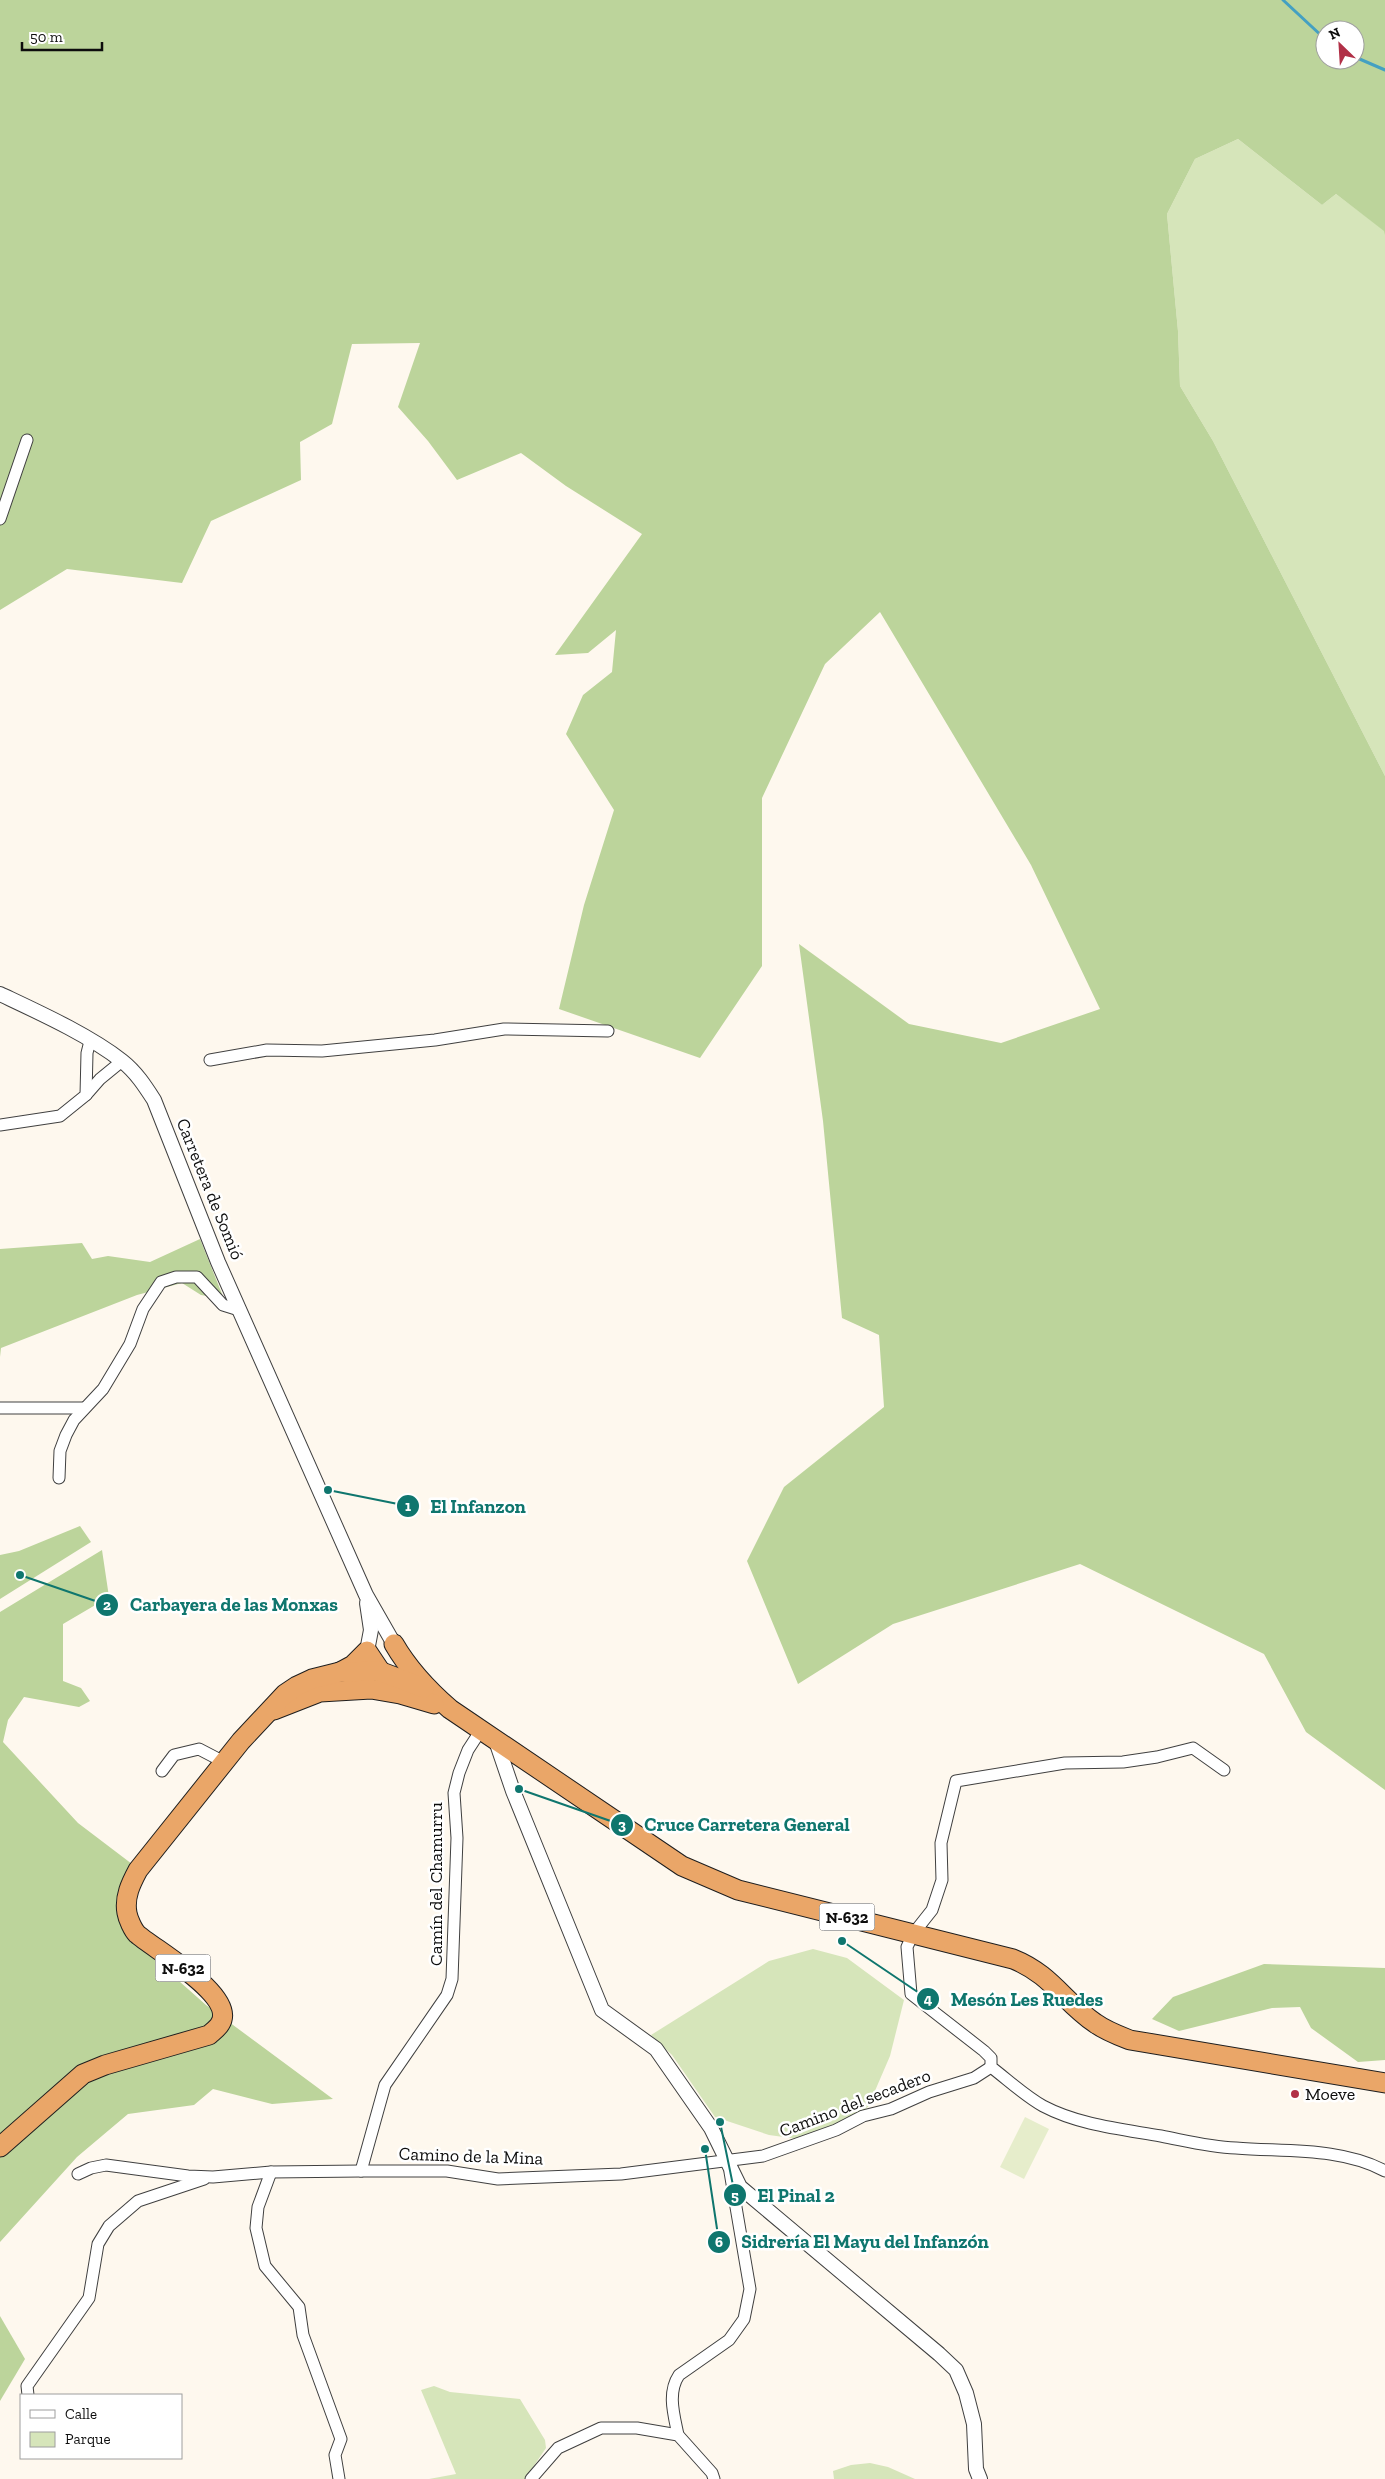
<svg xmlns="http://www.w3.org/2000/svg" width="1385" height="2479" viewBox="0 0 1385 2479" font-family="'Zilla Slab',serif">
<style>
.green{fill:#d6e5ba}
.forest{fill:#bcd49b;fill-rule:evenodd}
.pitch{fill:#e6edcb}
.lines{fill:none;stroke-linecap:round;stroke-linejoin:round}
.stream{stroke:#44a0c2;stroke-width:3}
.minor-casing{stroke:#404040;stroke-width:13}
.tertiary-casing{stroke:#404040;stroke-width:16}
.trunk-casing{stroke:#1e1e1e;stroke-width:21}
.minor{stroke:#fff;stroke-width:11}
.tertiary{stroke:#fff;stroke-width:14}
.trunk{stroke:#eaa668;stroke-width:19}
.poi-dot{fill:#b13047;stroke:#fff;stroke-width:2}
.labels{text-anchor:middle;stroke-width:5;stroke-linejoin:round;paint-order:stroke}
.shield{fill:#fff;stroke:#565656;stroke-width:1}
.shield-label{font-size:16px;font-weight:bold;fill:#0d0d0d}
.street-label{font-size:18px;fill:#0d0d0d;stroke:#fff}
.poi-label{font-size:18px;fill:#0d0d0d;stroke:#fff;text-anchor:start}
.leader{fill:none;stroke:#0f766e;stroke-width:2}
.callout-dot{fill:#0f766e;stroke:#fff;stroke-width:2}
.mark-label{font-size:15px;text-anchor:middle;font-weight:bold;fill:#fff}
.callout-label{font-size:19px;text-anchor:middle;font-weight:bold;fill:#0f766e;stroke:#fff;stroke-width:5;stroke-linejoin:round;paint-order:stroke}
</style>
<rect width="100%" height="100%" fill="#fef8ee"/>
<g class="green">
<polygon points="1238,139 1322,205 1336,194 1385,231 1385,776 1213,441 1180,386 1178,331 1167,214 1195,159"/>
<polygon points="813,1949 847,1958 904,2000 890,2056 868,2107 846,2120 798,2139 769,2135 715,2117 672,2055 651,2035 769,1961"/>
<polygon points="434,2386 450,2392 520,2399 545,2440 546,2448 525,2479 429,2479 456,2474 421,2390"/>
<polygon points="870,2463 888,2467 915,2479 834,2479 833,2471 851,2465"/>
</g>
<g class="forest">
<path d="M0,0H1385V235L1384,231L1336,194L1322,205L1238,139L1195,159L1167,214L1178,331L1180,386L1213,441L1385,776V1790L1306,1732L1264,1654L1080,1564L893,1624L798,1684L747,1561L784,1487L884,1407L879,1335L842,1318L823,1121L799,944L909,1024L1001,1043L1100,1009L1031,865L880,612L825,664L762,798V966L700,1058L559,1009L584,905L614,810L566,734L583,695L612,672L616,630L588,653L555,655L642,534L566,486L521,453L457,480L428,441L398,407L420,343L352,344L332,424L300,442L301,480L211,521L182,583L67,569L0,610ZM1325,30H1355V60H1325Z"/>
<polygon points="200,1239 224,1299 201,1295 182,1283 137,1295 1,1348 0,1357 0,1249 82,1243 92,1259 108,1256 150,1262"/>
<polygon points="80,1526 91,1542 0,1599 0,1555 19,1551"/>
<polygon points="102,1550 109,1597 63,1624 63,1681 81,1688 90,1701 79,1707 24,1697 8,1720 3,1742 78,1823 132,1864 122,1881 117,1901 135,1942 206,2005 333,2099 272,2104 213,2089 194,2105 128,2114 77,2157 0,2242 0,1612"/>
<polygon points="1264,1964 1385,1968 1385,2060 1358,2062 1311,2028 1300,2007 1272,2008 1179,2031 1152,2019 1173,1997"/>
<polygon points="0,2316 25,2359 0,2401"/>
</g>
<polygon class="pitch" points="1025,2117 1049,2129 1024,2179 1000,2167"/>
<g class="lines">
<g class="stream">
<polyline points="1283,0 1325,39"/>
<polyline points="1355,57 1385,70"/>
</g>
<defs>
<g id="minor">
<polyline points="0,519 27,440"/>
<polyline points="210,1060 267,1050 322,1051 435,1040 504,1029 608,1031"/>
<polyline points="86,1095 100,1079 122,1061"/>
<polyline points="0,1125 60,1116 86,1095 87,1053 90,1041"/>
<polyline points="0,1408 84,1408"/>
<polyline points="59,1478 60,1451 66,1435 74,1420 103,1389 130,1344 143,1309 161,1282 176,1277 197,1277 223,1305 239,1310"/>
<path d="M1224,1770L1193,1748L1157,1757L1123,1762L1065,1763L956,1781L941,1843L942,1880L932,1910L913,1934L907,1947L911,1994L984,2051L991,2058V2067C1008,2080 1025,2096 1043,2106C1079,2125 1121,2129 1161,2136C1187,2141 1209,2147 1236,2148C1284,2152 1341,2147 1385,2171"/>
<polyline points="162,1771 174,1755 199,1749 224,1762"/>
<polyline points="361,2171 385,2085 447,1995 452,1979 457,1838 454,1793 459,1773 468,1750 481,1730"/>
<polyline points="271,2172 258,2207 256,2228 265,2266 299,2307 303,2335 341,2439 335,2455 339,2479"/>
<polyline points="78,2174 91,2168 106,2165 188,2176 213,2177 271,2172 361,2171 447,2171 498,2179 621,2174 763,2156 836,2130 863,2116 891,2109 929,2092 974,2078 991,2067"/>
<polyline points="28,2395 27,2386 89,2298 98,2244 109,2226 138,2201 204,2179"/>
<path d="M678,2435C674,2415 667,2393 679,2375L729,2340L744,2319L750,2289L730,2172"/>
<polyline points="531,2479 558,2448 601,2428 637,2428 678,2435 712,2473 714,2479"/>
</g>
<g id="tertiary">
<path d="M0,994C38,1012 89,1035 122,1061C136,1072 145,1086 154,1100L218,1262L366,1595L394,1644"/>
<polyline points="367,1651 371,1630 367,1603"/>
<polyline points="496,1741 513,1791 602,2010 656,2049 711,2128 740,2187 939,2354 956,2370 966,2393 974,2424 976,2469 980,2479"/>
</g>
<g id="trunk">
<path d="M394,1644C409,1670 427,1689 450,1709L682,1866L738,1890L1013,1959C1051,1974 1064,2002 1095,2023C1106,2031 1117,2035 1130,2040L1385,2083"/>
<polyline points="340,1672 353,1665 367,1651 385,1678"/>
<polyline points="274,1710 320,1692 371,1689 400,1694 434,1704"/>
<path d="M0,2147L83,2074L105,2065L209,2035C212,2032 218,2028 220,2024C238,1996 155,1950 137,1934C133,1930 128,1919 127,1913C124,1897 131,1883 138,1870L241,1741L285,1694L297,1686L312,1679L340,1672L379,1671L424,1688"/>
</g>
</defs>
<use href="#minor" class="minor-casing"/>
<use href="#tertiary" class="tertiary-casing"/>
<use href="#trunk" class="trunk-casing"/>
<use href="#minor" class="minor"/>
<use href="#tertiary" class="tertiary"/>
<use href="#trunk" class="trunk"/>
</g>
<circle class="poi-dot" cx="1295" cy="2094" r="5"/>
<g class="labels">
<g class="shield">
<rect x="819.5" y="1903.5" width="55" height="27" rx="4"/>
<rect x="155.5" y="1954.5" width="55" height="27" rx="4"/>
</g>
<g class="shield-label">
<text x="847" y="1923">N-632</text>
<text x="183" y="1974">N-632</text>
</g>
<g class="street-label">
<text transform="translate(210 1189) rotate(68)" y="6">Carretera de Somió</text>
<text transform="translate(436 1884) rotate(-90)" y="6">Camín del Chamurru</text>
<text transform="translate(855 2103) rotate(-21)" y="6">Camino del secadero</text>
<text transform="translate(471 2156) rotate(2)" y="6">Camino de la Mina</text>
</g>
<g class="poi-label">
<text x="1305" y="2100">Moeve</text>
</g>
</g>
<path class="leader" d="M328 1490L408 1506M20 1575L107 1605M519 1789L622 1825M842 1941L928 1999M720 2122L735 2195M705 2149L719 2242"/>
<g class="callout-dot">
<circle cx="328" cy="1490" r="5"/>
<circle cx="20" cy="1575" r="5"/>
<circle cx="519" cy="1789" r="5"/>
<circle cx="842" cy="1941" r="5"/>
<circle cx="720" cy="2122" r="5"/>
<circle cx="705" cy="2149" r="5"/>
<circle cx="408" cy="1506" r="12"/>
<circle cx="107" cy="1605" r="12"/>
<circle cx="622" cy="1825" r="12"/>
<circle cx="928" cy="1999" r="12"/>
<circle cx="735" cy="2195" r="12"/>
<circle cx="719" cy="2242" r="12"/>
</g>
<g class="mark-label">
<text x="408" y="1511">1</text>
<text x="107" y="1610">2</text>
<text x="622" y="1830">3</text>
<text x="928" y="2004">4</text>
<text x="735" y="2201">5</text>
<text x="719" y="2247">6</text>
</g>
<g class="callout-label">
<text x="478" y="1513">El Infanzon</text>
<text x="234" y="1611">Carbayera de las Monxas</text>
<text x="747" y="1831">Cruce Carretera General</text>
<text x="1027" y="2006">Mesón Les Ruedes</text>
<text x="796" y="2202">El Pinal 2</text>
<text x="865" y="2248">Sidrería El Mayu del Infanzón</text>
</g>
<rect x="20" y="2394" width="162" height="65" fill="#ffffff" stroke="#9e9e9e"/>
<rect x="30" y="2410" width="25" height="8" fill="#ffffff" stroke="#9e9e9e"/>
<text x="65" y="2419" font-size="15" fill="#0d0d0d">Calle</text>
<rect x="30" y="2432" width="25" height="15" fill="#d6e5ba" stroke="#9e9e9e"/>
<text x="65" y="2444" font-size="15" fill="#0d0d0d">Parque</text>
<g transform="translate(1340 45) rotate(335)"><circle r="24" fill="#ffffff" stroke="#9e9e9e"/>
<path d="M0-4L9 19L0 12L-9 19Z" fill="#b13047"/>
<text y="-8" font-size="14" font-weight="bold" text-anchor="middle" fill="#0d0d0d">N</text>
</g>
<path d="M22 42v8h80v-8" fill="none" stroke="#0d0d0d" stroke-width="2.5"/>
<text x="30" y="42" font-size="15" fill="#0d0d0d" stroke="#ffffff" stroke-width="4" paint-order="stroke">50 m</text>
</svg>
